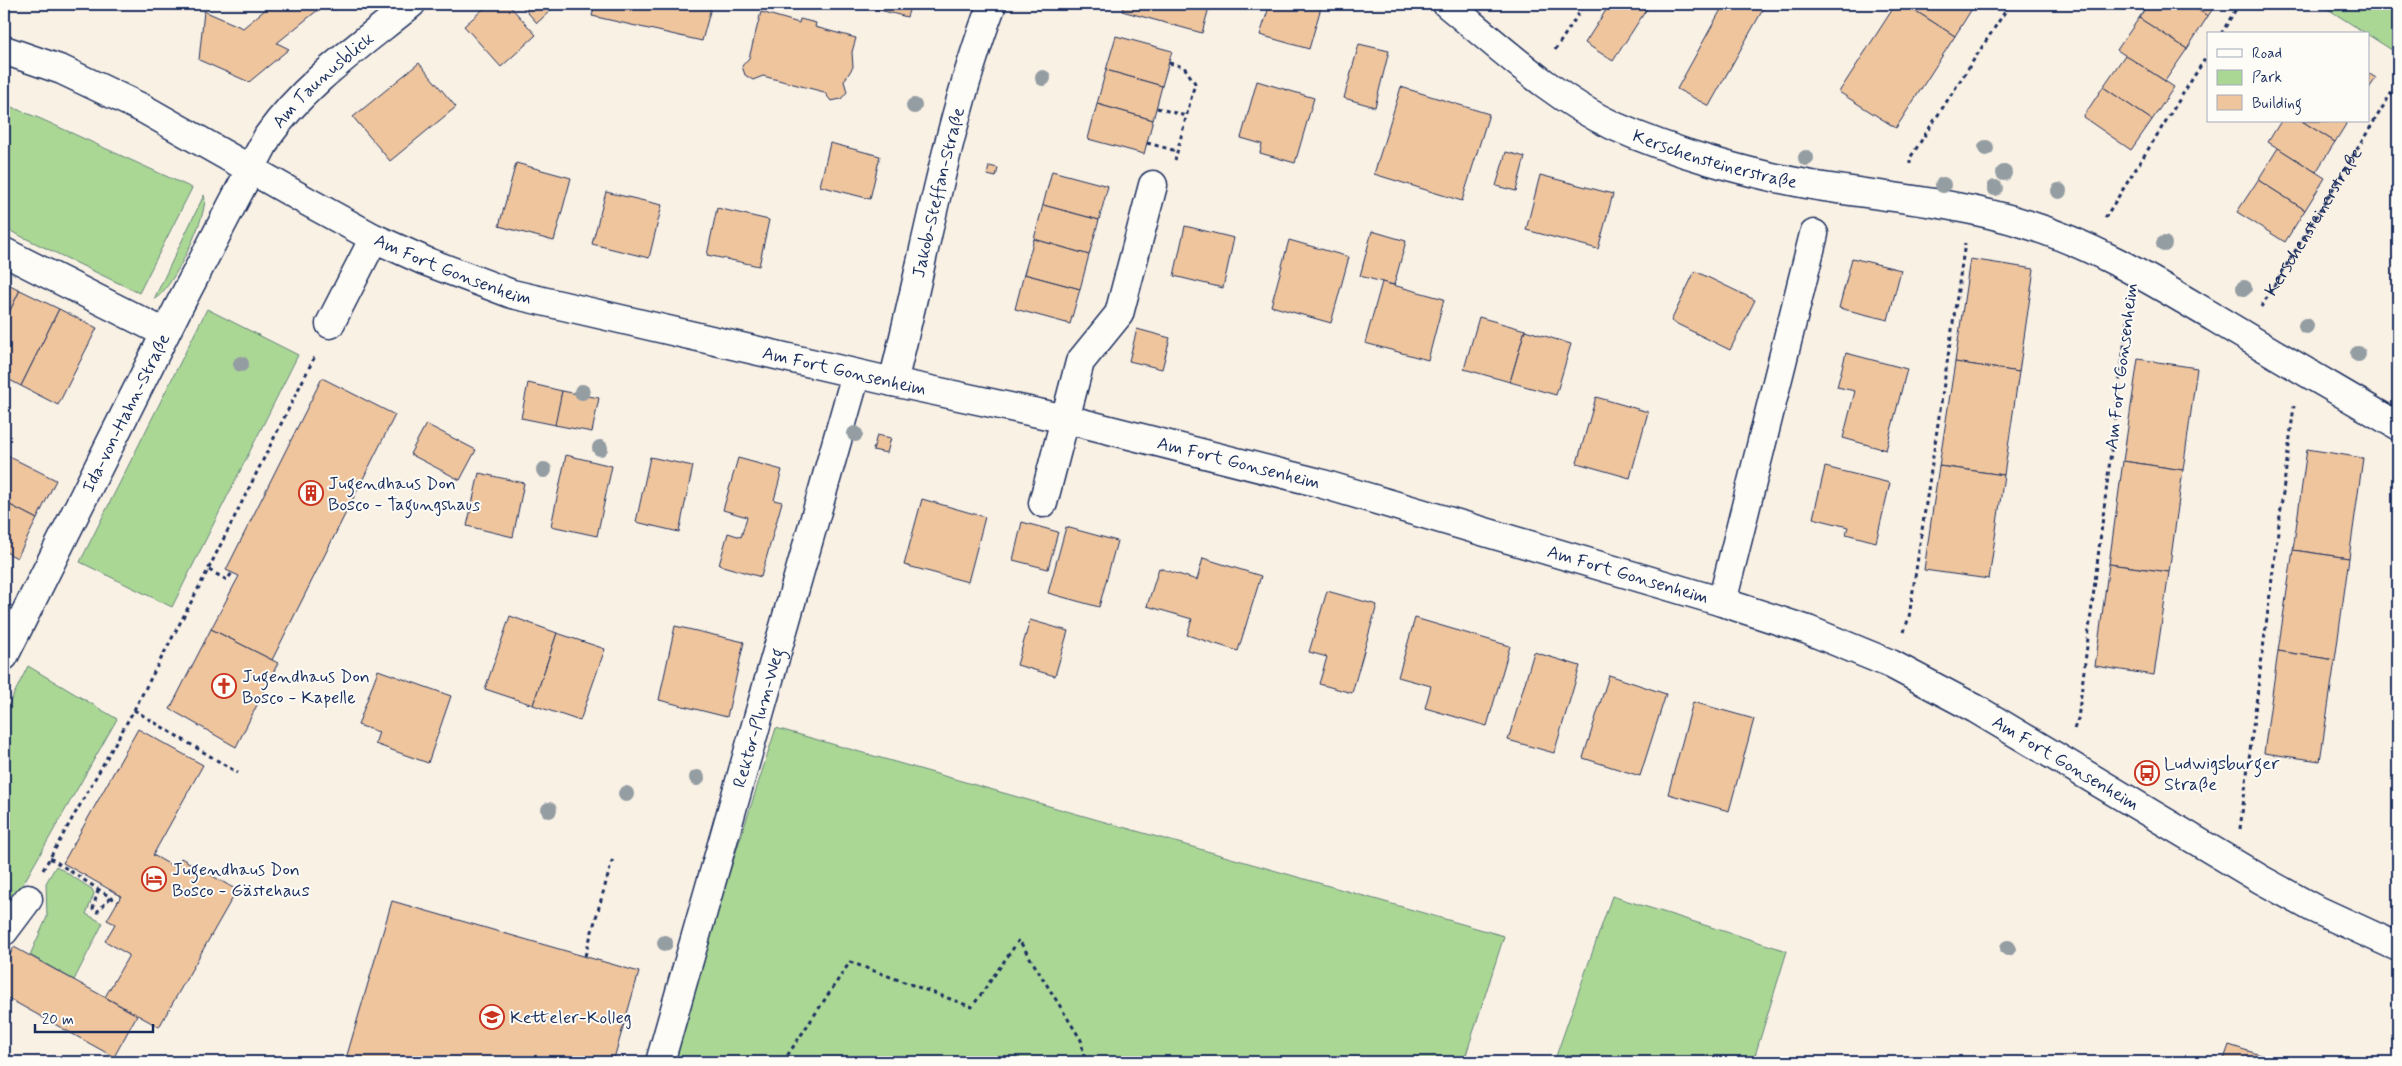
<svg xmlns="http://www.w3.org/2000/svg" width="2402" height="1066" viewBox="0 0 2402 1066" font-family="Mynerve,sans-serif">
<style>
.green{fill:#abd795;stroke:#63837a}
.building{fill:#efc59e;stroke:#1b2f5e}
.lines{fill:none;stroke-linecap:round;stroke-linejoin:round}
.minor-casing{stroke:#1b2f5e;stroke-width:31}
.path{stroke:#1b2f5e;stroke-width:3;stroke-dasharray:4 4;stroke-linecap:butt}
.minor{stroke:#fdfcf7;stroke-width:28}
.tree{fill:#939da2}
.labels{text-anchor:middle;stroke-width:4;stroke-linejoin:round;paint-order:stroke}
.street-label{font-size:18px;fill:#1b2f5e;stroke:#fdfcf7}
.poi-label{font-size:18px;fill:#1b2f5e;stroke:#fdfcf7;text-anchor:start}
</style>
<rect width="100%" height="100%" fill="#faf1e5"/>
<filter id="ink" filterUnits="userSpaceOnUse"><feTurbulence type="fractalNoise" baseFrequency=".02" numOctaves="2"/><feDisplacementMap in="SourceGraphic" scale="10" xChannelSelector="R" yChannelSelector="G"/><feConvolveMatrix kernelMatrix="1 2 1 2 8 2 1 2 1" color-interpolation-filters="sRGB"/></filter>
<g filter="url(#ink)">
<g class="green">
<polygon points="2320,4 2398,4 2398,54"/>
<polygon points="4,104 41,119 192,188 139,293 4,228"/>
<path d="M204,195C211,211 170,294 154,299Z"/>
<polygon points="207,309 298,355 172,607 80,562"/>
<polygon points="28,666 117,719 10,907 4,903 4,714"/>
<polygon points="776,728 1504,936 1465,1058 1478,1062 674,1062 728,877"/>
<polygon points="56,866 92,889 94,894 86,914 103,923 74,980 30,955 47,917 46,883"/>
<polygon points="1612,896 1787,951 1753,1062 1554,1062"/>
</g>
<g class="building">
<polygon points="272,4 343,4 335,10 324,5 277,43 289,49 249,82 199,60 204,11 243,28"/>
<polygon points="489,4 508,4 536,35 501,67 464,26"/>
<polygon points="520,4 546,4 551,10 537,23"/>
<polygon points="595,4 712,4 702,41 592,16"/>
<polygon points="856,4 911,4 907,17"/>
<polygon points="1124,4 1210,4 1202,33 1122,11"/>
<polygon points="1270,4 1322,4 1309,49 1260,35"/>
<polygon points="1540,4 1552,4 1548,9"/>
<polygon points="1610,4 1650,4 1613,61 1585,43"/>
<polygon points="1724,4 1766,4 1709,106 1677,89"/>
<polygon points="1896,4 1905,4 1955,36 1896,128 1839,92"/>
<polygon points="1905,4 1975,4 1955,36"/>
<polygon points="2148,4 2189,4 2208,16 2187,49 2139,18"/>
<polygon points="2189,4 2216,4 2208,16"/>
<polygon points="761,12 799,23 800,19 816,23 815,27 856,38 852,52 853,67 844,81 847,92 841,99 831,101 824,92 763,76 753,80 745,75 742,66 749,58"/>
<polygon points="2139,18 2187,49 2165,81 2117,50"/>
<polygon points="1116,36 1172,51 1162,86 1106,70"/>
<polygon points="1359,44 1389,51 1375,107 1344,98"/>
<polygon points="2125,55 2174,87 2152,120 2103,87"/>
<polygon points="419,63 456,107 390,161 353,117"/>
<polygon points="1106,70 1162,86 1153,120 1097,104"/>
<polygon points="2368,73 2376,78 2368,90"/>
<polygon points="1257,81 1314,98 1295,163 1260,153 1262,144 1241,138"/>
<polygon points="1401,87 1489,114 1462,201 1374,174"/>
<polygon points="2103,87 2152,120 2131,150 2083,117"/>
<polygon points="1097,104 1153,120 1144,154 1088,139"/>
<polygon points="2281,121 2302,121 2335,142 2316,172 2268,142"/>
<polygon points="2302,121 2348,121 2335,142"/>
<polygon points="830,143 880,156 870,199 820,186"/>
<polygon points="2278,148 2325,178 2305,210 2258,180"/>
<polygon points="1506,152 1525,157 1516,191 1496,186"/>
<polygon points="516,163 571,178 554,241 499,226"/>
<polygon points="989,166 998,168 996,177 987,175"/>
<polygon points="1052,171 1108,186 1099,220 1043,205"/>
<polygon points="1540,175 1613,194 1598,249 1526,230"/>
<polygon points="2258,180 2305,210 2285,242 2237,212"/>
<polygon points="606,192 662,205 649,258 592,244"/>
<polygon points="1043,205 1099,220 1089,255 1034,239"/>
<polygon points="717,208 769,220 759,266 707,255"/>
<polygon points="1185,226 1234,238 1223,288 1174,276"/>
<polygon points="1372,231 1406,241 1394,285 1360,276"/>
<polygon points="1034,239 1089,255 1080,289 1024,274"/>
<polygon points="1289,240 1349,257 1331,323 1271,306"/>
<polygon points="1852,258 1901,270 1888,320 1839,308"/>
<polygon points="1970,259 2034,269 2019,372 1955,362"/>
<polygon points="1695,271 1755,300 1730,350 1671,321"/>
<polygon points="1024,274 1080,289 1070,324 1015,309"/>
<polygon points="4,282 20,290 4,323"/>
<polygon points="1382,282 1444,299 1428,360 1365,343"/>
<polygon points="20,290 59,309 21,386 4,377 4,323"/>
<polygon points="2398,295 2398,309 2392,305"/>
<polygon points="59,309 97,328 58,405 21,386"/>
<polygon points="1479,317 1525,330 1510,382 1464,369"/>
<polygon points="1137,329 1170,338 1162,369 1129,361"/>
<polygon points="1525,330 1571,344 1556,395 1510,382"/>
<polygon points="1846,353 1907,369 1886,450 1843,438 1855,391 1837,387"/>
<polygon points="2138,359 2197,368 2183,470 2123,461"/>
<polygon points="1955,362 2019,372 2004,475 1939,466"/>
<polygon points="322,378 395,415 272,660 211,629 239,576 226,570"/>
<polygon points="528,383 562,391 556,425 521,418"/>
<polygon points="562,391 599,398 592,432 555,425"/>
<polygon points="1596,397 1648,412 1630,478 1577,463"/>
<polygon points="426,424 476,450 460,480 410,454"/>
<polygon points="877,435 891,438 887,453 873,450"/>
<polygon points="2307,449 2363,458 2349,558 2293,550"/>
<polygon points="4,454 56,480 37,519 4,502"/>
<polygon points="566,455 612,466 597,536 551,526"/>
<polygon points="650,457 693,466 679,532 636,522"/>
<polygon points="738,458 782,470 774,500 782,502 761,577 719,565 728,533 741,537 747,517 723,510"/>
<polygon points="2123,461 2183,470 2169,572 2109,564"/>
<polygon points="1939,466 2004,475 1989,579 1924,570"/>
<polygon points="1825,467 1890,483 1876,542 1846,534 1848,527 1813,518"/>
<polygon points="479,473 524,483 513,537 467,526"/>
<polygon points="922,499 985,517 968,582 904,565"/>
<polygon points="4,502 37,519 17,558 4,551"/>
<polygon points="1022,522 1058,532 1048,569 1013,560"/>
<polygon points="1066,527 1117,541 1099,607 1048,593"/>
<polygon points="2293,550 2349,558 2335,660 2278,651"/>
<polygon points="1203,558 1261,576 1238,651 1187,635 1192,619 1147,606 1159,568 1197,580"/>
<polygon points="2109,564 2169,572 2154,675 2095,666"/>
<polygon points="1327,591 1377,605 1352,693 1319,684 1327,657 1309,652"/>
<polygon points="510,616 557,633 533,705 485,689"/>
<polygon points="1415,618 1510,646 1487,726 1425,708 1431,686 1398,677"/>
<polygon points="1030,620 1068,631 1055,676 1017,665"/>
<polygon points="675,626 744,642 727,717 659,700"/>
<polygon points="211,629 278,663 236,747 170,709"/>
<polygon points="557,633 605,649 580,721 533,705"/>
<polygon points="2278,651 2335,660 2320,761 2264,753"/>
<polygon points="1534,652 1580,666 1554,753 1508,740"/>
<polygon points="378,670 451,696 428,763 375,744 379,732 358,725"/>
<polygon points="1609,675 1666,694 1640,776 1583,758"/>
<polygon points="1693,702 1754,719 1729,811 1668,794"/>
<polygon points="138,729 203,765 153,855 176,868 181,858 237,890 159,1027 105,997 129,955 105,941 115,924 107,920 121,896 63,863"/>
<polygon points="392,901 639,972 613,1062 345,1062"/>
<polygon points="14,947 137,1015 114,1057 4,996 4,966"/>
<polygon points="2229,1045 2283,1062 2223,1062"/>
</g>
<g class="lines">
<defs>
<g id="minor">
<path id="s2" d="M1447,4C1499,46 1552,97 1614,126C1672,152 1749,174 1812,185C1883,197 1956,202 2026,224C2094,245 2154,282 2215,318C2276,355 2337,390 2398,426"/>
<path id="s3" d="M4,50L62,70L144,109L310,203L374,238L425,261L512,294L893,382L1066,419L1316,482L1722,602L1808,630L1891,664L1976,709L2262,880L2313,908L2398,947"/>
<polyline points="4,252 165,333"/>
<polyline points="330,324 374,238"/>
<path id="s4" d="M893,382C925,256 946,126 992,4"/>
<polyline points="1043,503 1080,362 1119,314 1153,185"/>
<polyline points="1722,602 1814,234"/>
<path id="s5" d="M4,656L177,310L268,136C306,82 361,45 411,4"/>
<polyline points="4,931 28,899"/>
<path id="s6" d="M660,1062L856,374"/>
</g>
</defs>
<use href="#minor" class="minor-casing"/>
<g class="path">
<polyline points="2221,34 2239,4"/>
<polyline points="1555,50 1585,4"/>
<polyline points="1169,63 1184,67 1195,83 1175,160"/>
<polyline points="1157,108 1186,116"/>
<polyline points="1147,143 1177,151"/>
<polyline points="1910,164 1910,158 2010,4"/>
<polyline points="2105,218 2208,54"/>
<path id="s1" d="M2261,307L2398,82"/>
<polyline points="209,570 227,580 232,573"/>
<polyline points="1904,632 1909,617 1965,243"/>
<polyline points="134,710 238,773"/>
<polyline points="2074,729 2078,719 2129,306"/>
<polyline points="2240,829 2294,406"/>
<polyline points="50,858 118,902"/>
<polyline points="43,870 134,710 208,570 316,354"/>
<polyline points="98,890 93,909 97,912 110,898"/>
<polyline points="585,956 613,858"/>
<polyline points="783,1062 850,962 972,1007 1019,940 1081,1040 1085,1062"/>
</g>
<use href="#minor" class="minor"/>
</g>
<g class="tree">
<circle cx="1043" cy="78" r="8"/>
<circle cx="914" cy="106" r="8"/>
<circle cx="1986" cy="148" r="8"/>
<circle cx="1806" cy="158" r="8"/>
<circle cx="2004" cy="173" r="8"/>
<circle cx="1943" cy="185" r="8"/>
<circle cx="1995" cy="188" r="8"/>
<circle cx="2059" cy="191" r="8"/>
<circle cx="2164" cy="244" r="8"/>
<circle cx="2244" cy="288" r="8"/>
<circle cx="2306" cy="326" r="8"/>
<circle cx="2358" cy="354" r="8"/>
<circle cx="241" cy="364" r="8"/>
<circle cx="582" cy="392" r="8"/>
<circle cx="855" cy="434" r="8"/>
<circle cx="600" cy="448" r="8"/>
<circle cx="544" cy="470" r="8"/>
<circle cx="697" cy="778" r="8"/>
<circle cx="626" cy="794" r="8"/>
<circle cx="549" cy="810" r="8"/>
<circle cx="665" cy="943" r="8"/>
<circle cx="2008" cy="948" r="8"/>
</g>
</g>
<defs>
<symbol id="building-ring" viewBox="-11 -11 22 22"><circle r="9.5" fill="#fdfcf7" stroke="#c8321e" stroke-width="1.5"/><path d="M-4-6H4V6H1V3H-1V6H-4ZM-2.5-4.3h1.7v1.8h-1.7ZM.8-4.3h1.7v1.8H.8ZM-2.5-1h1.7V.8h-1.7ZM.8-1h1.7V.8H.8Z" fill="#c8321e"/></symbol>
<symbol id="church-ring" viewBox="-11 -11 22 22"><circle r="9.5" fill="#fdfcf7" stroke="#c8321e" stroke-width="1.5"/><path d="M-1.2-6h2.4v3.5h3.3v2.4h-3.3V6h-2.4V-.1h-3.3v-2.4h3.3Z" fill="#c8321e"/></symbol>
<symbol id="bus-ring" viewBox="-11 -11 22 22"><circle r="9.5" fill="#fdfcf7" stroke="#c8321e" stroke-width="1.5"/><path d="M-5-6H5V4H4V6H2V4H-2V6H-4V4H-5ZM-3.5-4V0h7V-4ZM-3.5 1.2v1.5H-2V1.2ZM2 1.2v1.5H3.5V1.2Z" fill="#c8321e"/></symbol>
<symbol id="hotel-ring" viewBox="-11 -11 22 22"><circle r="9.5" fill="#fdfcf7" stroke="#c8321e" stroke-width="1.5"/><path d="M-6-4.5h1.5V1H6V5H4.5V3h-9V5H-6ZM-4 0a1.8 1.8 0 1 1 3.6 0ZM.5 0V-2.5h3Q6-2.5 6 0Z" fill="#c8321e"/></symbol>
<symbol id="university-ring" viewBox="-11 -11 22 22"><circle r="9.5" fill="#fdfcf7" stroke="#c8321e" stroke-width="1.5"/><path d="M0-5L7-2L0 1L-7-2ZM-4 1L0 2.5L4 1V4Q0 6-4 4Z" fill="#c8321e"/></symbol>
</defs>
<g fill-rule="evenodd">
<use href="#building-ring" x="297" y="479" width="28" height="28"/>
<use href="#church-ring" x="210" y="672" width="28" height="28"/>
<use href="#bus-ring" x="2133" y="759" width="28" height="28"/>
<use href="#hotel-ring" x="140" y="865" width="28" height="28"/>
<use href="#university-ring" x="478" y="1003" width="28" height="28"/>
</g>
<g class="labels">
<g class="street-label">
<text dy="6" stroke="none"><textPath href="#s5" startOffset="662">Am Taunusblick</textPath></text>
<text dy="6" stroke="none"><textPath href="#s2" startOffset="314">Kerschensteinerstraße</textPath></text>
<text dy="6" stroke="none"><textPath href="#s4" startOffset="195">Jakob-Steffan-Straße</textPath></text>
<text dy="6" stroke="none"><textPath href="#s1" startOffset="100">Kerschensteinerstraße</textPath></text>
<text dy="6" stroke="none"><textPath href="#s3" startOffset="501">Am Fort Gonsenheim</textPath></text>
<text transform="translate(2121 366) rotate(-83)" y="6">Am Fort Gonsenheim</text>
<text dy="6" stroke="none"><textPath href="#s3" startOffset="906">Am Fort Gonsenheim</textPath></text>
<text dy="6" stroke="none"><textPath href="#s5" startOffset="272">Ida-von-Hahn-Straße</textPath></text>
<text dy="6" stroke="none"><textPath href="#s3" startOffset="1311">Am Fort Gonsenheim</textPath></text>
<text dy="6" stroke="none"><textPath href="#s3" startOffset="1716">Am Fort Gonsenheim</textPath></text>
<text dy="6" stroke="none"><textPath href="#s6" startOffset="358">Rektor-Plum-Weg</textPath></text>
<text dy="6" stroke="none"><textPath href="#s3" startOffset="2195">Am Fort Gonsenheim</textPath></text>
</g>
<g class="poi-label">
<text x="328" y="489">Jugendhaus Don<tspan x="328" dy="21">Bosco - Tagungshaus</tspan></text>
<text x="242" y="682">Jugendhaus Don<tspan x="242" dy="21">Bosco - Kapelle</tspan></text>
<text x="2164" y="769">Ludwigsburger<tspan x="2164" dy="21">Straße</tspan></text>
<text x="172" y="875">Jugendhaus Don<tspan x="172" dy="21">Bosco - Gästehaus</tspan></text>
<text x="510" y="1023">Ketteler-Kolleg</text>
</g>
</g>
<rect width="2402" height="1066" fill="none" stroke="#fdfcf7" stroke-width="20"/>
<rect x="10" y="10" width="2382" height="1046" fill="none" stroke="#1b2f5e" stroke-width="2" filter="url(#ink)"/>
<rect x="2207" y="32" width="162" height="90" fill="#fdfcf7" stroke="#a3aaba"/>
<rect x="2217" y="49" width="25" height="8" fill="#fdfcf7" stroke="#a3aaba"/>
<text x="2252" y="58" font-size="15" fill="#1b2f5e">Road</text>
<rect x="2217" y="70" width="25" height="15" fill="#abd795" stroke="#a3aaba"/>
<text x="2252" y="82" font-size="15" fill="#1b2f5e">Park</text>
<rect x="2217" y="95" width="25" height="15" fill="#efc59e" stroke="#a3aaba"/>
<text x="2252" y="108" font-size="15" fill="#1b2f5e">Building</text>
<path d="M35 1024v8h118v-8" fill="none" stroke="#1b2f5e" stroke-width="2.5"/>
<text x="42" y="1024" font-size="15" fill="#1b2f5e" stroke="#fdfcf7" stroke-width="4" paint-order="stroke">20 m</text>
</svg>
